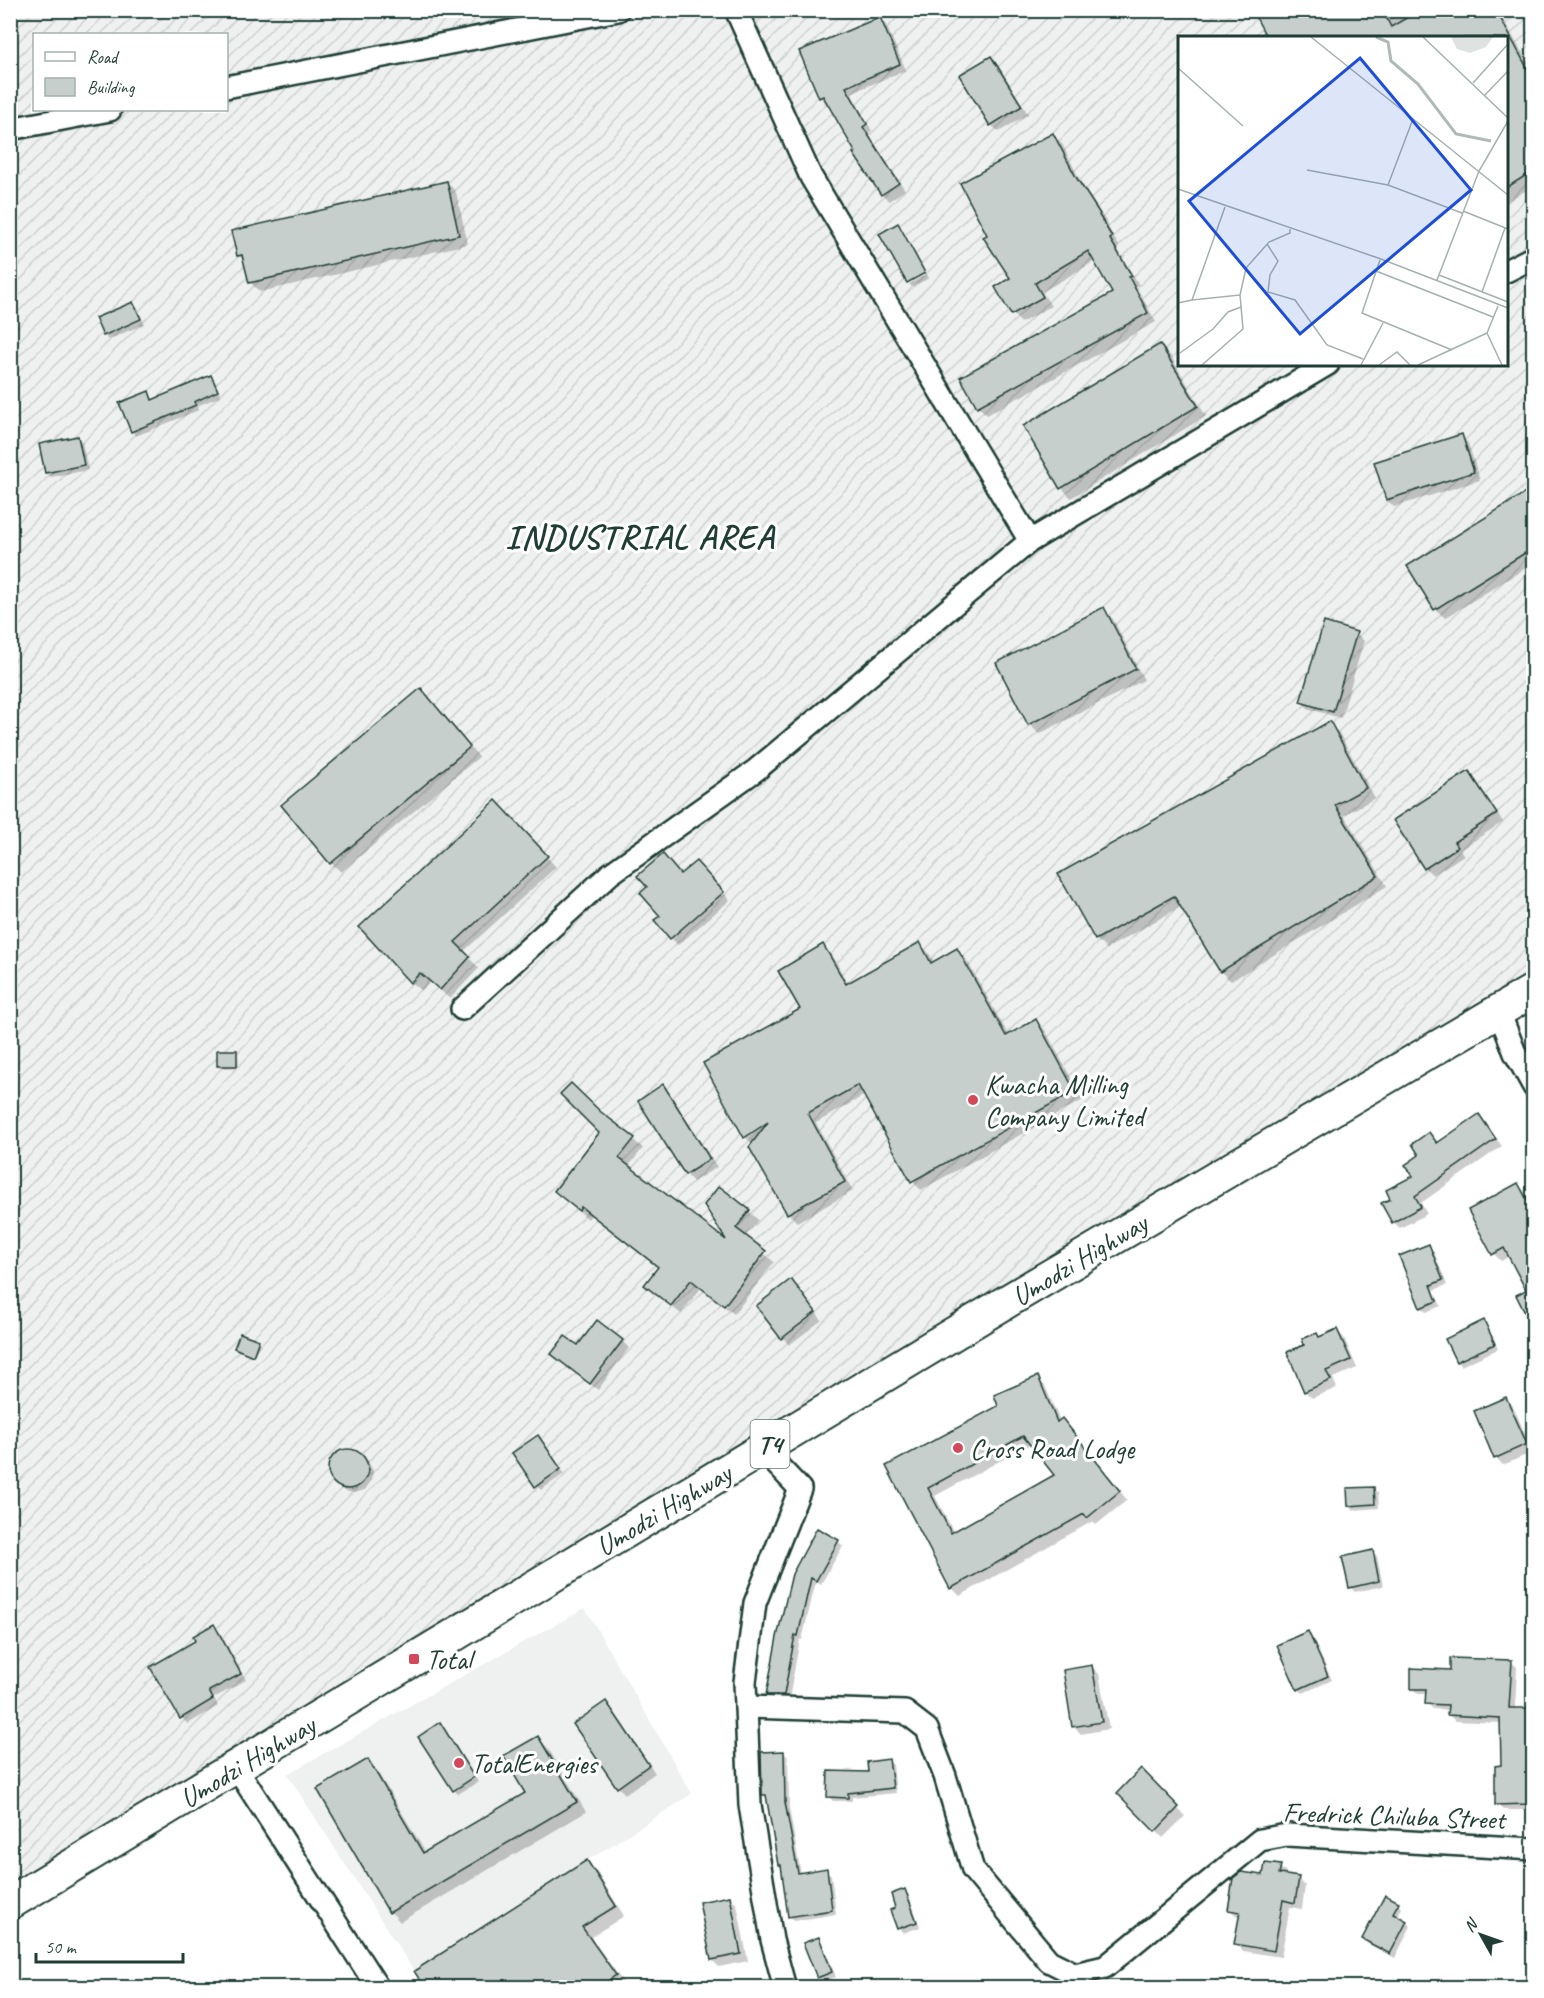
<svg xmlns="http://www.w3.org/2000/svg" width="1544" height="1998" viewBox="0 0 1544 1998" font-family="Caveat,sans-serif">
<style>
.built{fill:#eef1f0}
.industrial{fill:url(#industrial-furrows);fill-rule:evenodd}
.shadow{fill:#0003;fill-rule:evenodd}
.building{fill:#c7cfcc;stroke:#1f3d34;stroke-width:1.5;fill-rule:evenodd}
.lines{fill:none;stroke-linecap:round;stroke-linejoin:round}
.minor-casing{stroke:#1f3d34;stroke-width:26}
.highway-casing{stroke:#1f3d34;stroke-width:36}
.minor{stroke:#fff;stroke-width:21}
.highway{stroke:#fff;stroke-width:32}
.poi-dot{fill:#d1495b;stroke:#fff;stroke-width:2}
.labels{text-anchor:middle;stroke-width:6;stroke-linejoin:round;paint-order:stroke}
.shield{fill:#fff;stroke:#627771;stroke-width:1.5}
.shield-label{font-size:27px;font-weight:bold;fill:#1f3d34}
.poi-label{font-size:28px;fill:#1f3d34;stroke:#fff;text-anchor:start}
.street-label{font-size:28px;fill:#1f3d34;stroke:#fff}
.district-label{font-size:34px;font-weight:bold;letter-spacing:1.5px;fill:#1f3d34;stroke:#fff}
.inset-river{fill:none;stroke:#afbab7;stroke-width:3}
.inset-road{fill:none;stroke:#a5b1ae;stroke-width:1.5}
.view{fill:#1d4ed8;fill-opacity:0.15;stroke:#1d4ed8;stroke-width:3}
.inset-edge{fill:none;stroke:#1f3d34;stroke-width:3}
</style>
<defs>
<pattern id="industrial-furrows" width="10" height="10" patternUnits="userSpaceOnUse" patternTransform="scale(1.5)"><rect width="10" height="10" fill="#eef1f0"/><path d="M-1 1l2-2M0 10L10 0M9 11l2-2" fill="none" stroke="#ccd0ce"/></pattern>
</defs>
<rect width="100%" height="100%" fill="#fff"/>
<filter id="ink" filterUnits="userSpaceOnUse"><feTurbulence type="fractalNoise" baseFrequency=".0167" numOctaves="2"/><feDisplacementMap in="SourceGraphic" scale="12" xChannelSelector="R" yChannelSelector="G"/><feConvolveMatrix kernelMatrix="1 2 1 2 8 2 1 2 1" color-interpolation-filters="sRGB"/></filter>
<g filter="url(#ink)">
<polygon class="built" points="585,1608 692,1794 414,1971 287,1774"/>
<path class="industrial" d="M10,11H1534L1533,991L10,1903ZM34,34H226V110H34ZM1180,38H1506V364H1180Z"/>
<g class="shadow">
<polygon points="1254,10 1498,10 1534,74 1534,186 1506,202 1506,38 1269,38"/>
<polygon points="880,18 886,25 906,70 851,93 872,131 868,133 905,190 889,201 882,194 856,153 857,152 829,103 826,104 820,97"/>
<polygon points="991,58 998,65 1028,114 999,132 991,125"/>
<polygon points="1053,135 1062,144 1084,188 1107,223 1106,224 1119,246 1117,248 1139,285 1136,286 1156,322 987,415 978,406 962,377 1114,293 1095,261 1042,292 1051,306 1021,323 1013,314 997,288 1012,278"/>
<polygon points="447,182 456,192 468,244 260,292 250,282 246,263 238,255"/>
<polygon points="898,225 902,230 925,271 907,281"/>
<polygon points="927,274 929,278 912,287 909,284"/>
<polygon points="133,304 138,308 144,324 108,340 104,335"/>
<polygon points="1160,345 1170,355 1206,416 1071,498 1062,488"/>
<polygon points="210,376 215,381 221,396 197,406 199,410 136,436 132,431 149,393 154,400"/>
<polygon points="1461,436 1468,443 1480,480 1394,507 1387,500"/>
<polygon points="77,438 82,442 88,470 51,477 47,473 41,446"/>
<polygon points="1534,490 1534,563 1445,618 1435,609 1409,567"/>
<polygon points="1103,609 1113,619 1144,680 1039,734 1029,724"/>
<polygon points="1356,633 1364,641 1341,718 1309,709 1302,702"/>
<polygon points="421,690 479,757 341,872 331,863"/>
<polygon points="1329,723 1339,733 1375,798 1344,815 1387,886 1231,981 1221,972 1182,906 1106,949 1096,939"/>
<polygon points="1469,773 1476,780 1503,822 1460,850 1464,855 1433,875 1425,868"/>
<polygon points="506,812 556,867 463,952 479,968 450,999 431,982 421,991 411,982"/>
<polygon points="703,870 730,900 678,945 671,938 662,916 681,876"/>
<polygon points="920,944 929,953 934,963 957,950 966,959 1009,1036 1036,1021 1045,1030 1083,1100 921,1190 912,1181 865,1095 816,1123 853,1191 797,1222 788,1213 753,1144 745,1137 802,1010 823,946 832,955 848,984"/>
<polygon points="237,1052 238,1054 239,1067 220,1068 218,1066"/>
<polygon points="663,1086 670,1094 717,1167 693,1182 686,1174 640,1101"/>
<polygon points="600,1113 643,1148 629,1166 731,1245 706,1205 749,1211 758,1220 745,1237 774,1262 734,1314 701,1288 681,1314 646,1285 659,1268 591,1215 588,1219 556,1191 601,1132"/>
<polygon points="1479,1116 1502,1146 1421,1203 1427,1214 1400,1228 1393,1222 1392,1199 1415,1177 1429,1134 1438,1144"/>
<polygon points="1518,1184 1525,1192 1534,1208 1534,1324 1528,1290 1510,1256 1501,1261 1494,1254"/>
<polygon points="1428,1246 1433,1250 1447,1285 1434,1290 1441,1306 1426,1312 1421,1307"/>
<polygon points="791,1281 822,1320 789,1345 758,1307"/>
<polygon points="1483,1322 1488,1327 1498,1349 1461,1366 1457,1362"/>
<polygon points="1337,1330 1344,1338 1357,1368 1333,1378 1337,1388 1312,1398 1305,1391 1306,1345 1317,1334 1320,1338"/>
<polygon points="258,1341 260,1343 254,1356 236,1348"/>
<polygon points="622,1341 629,1348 598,1390 560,1361 578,1347"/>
<path d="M1037,1378L1045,1386L1060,1421L1062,1420L1070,1428L1127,1500L1096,1525L1093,1521L960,1596L952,1588L888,1467L1000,1407ZM1031,1444L1056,1476L954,1533L935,1496Z"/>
<polygon points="1506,1399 1513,1406 1533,1452 1503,1465 1496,1458"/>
<polygon points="542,1442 564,1474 541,1490 537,1486"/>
<polygon points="353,1450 368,1461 373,1471 371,1481 365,1490 354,1493 344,1491 331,1477 329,1467 333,1457 342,1451"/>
<polygon points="1373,1489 1378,1493 1379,1508 1354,1510 1350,1505"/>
<polygon points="838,1541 843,1546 821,1584 816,1581 802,1640 800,1639 789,1699 772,1699 768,1694 793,1575"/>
<polygon points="1372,1552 1377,1556 1383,1586 1355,1592 1350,1587"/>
<polygon points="214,1626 220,1632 246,1680 214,1698 218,1706 188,1724 182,1718 197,1641"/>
<polygon points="1308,1632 1312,1637 1332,1680 1303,1693 1298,1689"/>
<polygon points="1511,1662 1517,1667 1515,1710 1531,1709 1534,1712 1534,1810 1503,1810 1497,1804 1502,1767 1501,1723 1455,1721 1449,1715 1449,1710 1433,1709 1427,1703 1427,1694 1418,1694 1412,1688 1451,1672"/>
<polygon points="1092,1667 1099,1674 1109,1729 1081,1734 1074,1727"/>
<polygon points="606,1703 613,1710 655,1773 625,1794 618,1787"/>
<polygon points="444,1729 478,1782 458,1794 454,1790"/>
<polygon points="538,1738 548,1748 586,1812 400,1922 391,1912 368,1761 377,1771 426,1853 527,1793"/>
<polygon points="784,1753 788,1757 789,1808 801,1874 826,1870 831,1875 836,1914 794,1921 790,1916 782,1867 780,1865 768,1798 764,1794"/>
<polygon points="889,1761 893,1765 896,1793 852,1797 852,1801 833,1801 828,1796"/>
<polygon points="1141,1771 1185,1816 1163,1838 1119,1793"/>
<polygon points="587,1862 597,1872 624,1916 591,1937 625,1985 622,1988 426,1988"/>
<polygon points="1280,1867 1287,1874 1287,1877 1298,1879 1305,1886 1302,1909 1290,1907 1281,1957 1243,1951 1236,1943 1241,1917 1237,1916 1229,1909"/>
<polygon points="904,1890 909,1895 920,1927 903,1933 899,1928 896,1909"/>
<polygon points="729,1897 737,1904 748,1961 719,1967 712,1960"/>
<polygon points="1398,1903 1402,1908 1397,1917 1411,1926 1395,1958 1368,1944 1364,1939"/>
<polygon points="818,1939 823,1944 836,1977 823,1982 818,1977"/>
</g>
<g class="building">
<polygon points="1252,10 1382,10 1391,27 1420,10 1496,10 1533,79 1533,171 1506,188 1506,38 1267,38"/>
<polygon points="880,17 900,64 846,87 867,124 863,127 899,183 881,195 853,153 855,152 823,96 819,98 799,51"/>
<polygon points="991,56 1022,106 990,126 959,75"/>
<polygon points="1053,133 1076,177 1100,214 1099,215 1112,237 1110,239 1132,276 1129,277 1148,313 977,407 960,377 1112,293 1088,251 1035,283 1043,297 1011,315 995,287 1010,278 983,237 987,235 960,183"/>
<polygon points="447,181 459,235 249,283 242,255 237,256 231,231"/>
<polygon points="898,223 925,273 907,283 879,234"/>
<polygon points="133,302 141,319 103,336 95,318"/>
<polygon points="1160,344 1198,406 1060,489 1023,426"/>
<polygon points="211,375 218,391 194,402 196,405 131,432 119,403 149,391 152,400"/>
<polygon points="1462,434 1474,472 1386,500 1374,462"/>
<polygon points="78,436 84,465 45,473 39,444"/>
<polygon points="1533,488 1533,548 1434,610 1407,566"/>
<polygon points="1104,607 1136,669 1028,725 996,663"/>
<polygon points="1324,622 1357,632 1333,712 1300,702"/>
<polygon points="421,688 470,747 330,864 281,805"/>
<polygon points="1330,721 1366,788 1335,805 1378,876 1220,972 1174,896 1095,940 1058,874"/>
<polygon points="1469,771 1497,814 1454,842 1458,847 1424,869 1393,820"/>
<polygon points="496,800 548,856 455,942 470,957 440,990 420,973 410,983 359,927"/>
<polygon points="663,854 680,874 696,861 724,892 670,939 654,920 660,916 640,893 647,887 637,876"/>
<polygon points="920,942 931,963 957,948 1006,1036 1036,1019 1075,1091 911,1182 858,1085 808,1113 845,1182 787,1214 749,1147 768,1122 744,1138 703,1063 800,1009 778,971 823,944 846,984"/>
<rect x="217" y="1050" width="20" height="16"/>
<polygon points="571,1083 601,1112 635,1138 619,1158 726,1240 704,1205 719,1186 750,1210 736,1228 766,1251 724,1306 691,1280 671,1306 644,1285 658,1267 581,1207 579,1211 554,1191 599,1133 560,1094"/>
<polygon points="663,1084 710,1159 685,1175 638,1101"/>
<polygon points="1479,1114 1496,1139 1415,1196 1421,1207 1392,1223 1381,1203 1390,1199 1386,1190 1413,1176 1405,1165 1419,1155 1412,1144 1429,1132 1437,1143"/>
<polygon points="1518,1183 1533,1211 1533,1329 1516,1295 1526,1290 1504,1248 1492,1255 1468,1210"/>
<polygon points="1429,1244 1443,1280 1431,1285 1437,1301 1420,1308 1399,1256"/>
<polygon points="791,1279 816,1312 781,1339 756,1306"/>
<polygon points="597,1320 623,1340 590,1384 551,1354 565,1336 578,1345"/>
<polygon points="1484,1320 1495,1344 1456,1362 1445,1339"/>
<polygon points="1337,1329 1351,1360 1326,1371 1331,1380 1304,1392 1287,1352 1304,1345 1302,1339 1317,1333 1319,1337"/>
<polygon points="240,1333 259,1340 253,1356 234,1348"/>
<path d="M1038,1376L1057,1422L1062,1418L1120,1491L1087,1518L1084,1514L950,1589L886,1466L998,1406L994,1395ZM1023,1436L1054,1475L951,1533L928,1488Z"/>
<polygon points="1506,1397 1527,1444 1494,1459 1474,1411"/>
<polygon points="538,1435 561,1469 535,1487 512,1453"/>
<circle cx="348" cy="1469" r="20"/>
<polygon points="1374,1487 1375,1504 1348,1506 1347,1488"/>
<polygon points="817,1528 839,1540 816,1581 811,1578 798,1636 795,1635 784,1695 766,1695 777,1637 792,1574"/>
<polygon points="1373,1550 1379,1581 1349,1588 1342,1557"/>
<polygon points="214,1624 241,1674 209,1691 213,1699 180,1719 150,1667 195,1641 193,1636"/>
<polygon points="1308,1631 1328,1676 1297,1690 1277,1645"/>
<polygon points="1450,1658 1512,1660 1509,1708 1531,1708 1532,1758 1529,1758 1529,1804 1495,1805 1495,1766 1501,1765 1500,1718 1447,1715 1448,1705 1425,1704 1426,1689 1411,1689 1411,1668 1450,1670"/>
<polygon points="1092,1665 1102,1722 1072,1727 1063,1670"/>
<polygon points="606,1701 649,1765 617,1788 573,1724"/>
<polygon points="440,1722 474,1777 453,1791 418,1737"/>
<polygon points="538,1736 577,1802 389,1913 317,1789 368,1759 423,1853 525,1793 503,1756"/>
<polygon points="784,1751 785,1802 798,1873 827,1868 832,1910 788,1917 781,1865 778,1865 766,1795 762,1795 761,1752"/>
<polygon points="889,1759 893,1788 848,1793 848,1798 827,1797 828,1771 868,1772 867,1762"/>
<polygon points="1141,1768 1179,1807 1155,1832 1117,1793"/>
<polygon points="587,1860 616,1906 582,1927 616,1975 598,1988 425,1988 414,1971"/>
<polygon points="1265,1863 1281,1865 1279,1874 1299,1877 1295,1903 1283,1900 1274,1951 1234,1944 1240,1912 1228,1910 1233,1878 1241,1872 1263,1875"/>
<polygon points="905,1889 917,1922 897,1929 890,1910 895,1908 891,1894"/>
<polygon points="1385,1895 1399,1902 1393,1913 1407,1921 1390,1954 1362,1939"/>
<polygon points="730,1896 741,1954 711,1960 699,1902"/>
<polygon points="819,1937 832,1972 817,1978 803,1943"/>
</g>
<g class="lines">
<defs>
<g id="minor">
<polyline points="736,10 811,177 1030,541"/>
<polyline points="226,87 618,10"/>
<polyline points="10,129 110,110"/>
<polyline points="1506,271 1534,257"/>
<polyline points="462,1009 610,874 756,770 1030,541 1328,364"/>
<polyline points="1498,1009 1515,1053 1534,1087"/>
<polyline points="762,1449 800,1489 755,1603 745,1682 750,1805 772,1940 785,1988"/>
<polyline points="746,1707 905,1712 927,1729 945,1776 973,1870 1049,1961 1075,1974 1105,1967 1260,1840 1287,1835 1534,1849"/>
<polyline points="236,1767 378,1988"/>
</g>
<polyline id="highway" points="10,1903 1011,1299 1534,990"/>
</defs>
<use href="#minor" class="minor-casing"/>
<use href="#highway" class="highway-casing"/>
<use href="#minor" class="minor"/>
<use href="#highway" class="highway"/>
</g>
</g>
<g class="poi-dot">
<circle cx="973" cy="1100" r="6"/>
<circle cx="958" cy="1448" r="6"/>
<rect x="408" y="1653" width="12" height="12" rx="3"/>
<circle cx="459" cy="1763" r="6"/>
</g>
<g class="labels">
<rect class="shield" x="750.5" y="1420" width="39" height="48" rx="4.5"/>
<g class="shield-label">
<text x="770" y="1453">T4</text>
</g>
<g class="poi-label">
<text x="985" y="1094">Kwacha Milling<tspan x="985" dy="32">Company Limited</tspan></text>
<text x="970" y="1458">Cross Road Lodge</text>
<text x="426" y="1669">Total</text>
<text x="471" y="1773">TotalEnergies</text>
</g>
<g class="street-label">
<text transform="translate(1079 1259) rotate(-31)" y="10">Umodzi Highway</text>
<text transform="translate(663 1509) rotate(-31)" y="10">Umodzi Highway</text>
<text transform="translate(247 1761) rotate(-31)" y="10">Umodzi Highway</text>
<text transform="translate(1394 1815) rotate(2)" y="10">Fredrick Chiluba Street</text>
</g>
<g class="district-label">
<text x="640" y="548">INDUSTRIAL AREA</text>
</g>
</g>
<g transform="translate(1178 36)">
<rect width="330" height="330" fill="#fff"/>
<path d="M273,1H315L308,11L292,17L279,13Z" fill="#dee3e2"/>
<path class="inset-river" d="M198,1L210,6L213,25L240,48L278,98L313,105"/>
<path class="inset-road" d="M133,1L330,159M245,1L330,82M0,32L65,90M295,47L330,8M306,60L330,35M129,134L210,149L284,177M210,149L235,83M0,153L203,223L330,272M285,175L330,193M89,208L100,225L92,239L90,256L117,264L149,309L185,323M202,224L184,277L274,314M198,235L315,281M261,239L330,266M259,244L301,135L330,85M304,256L327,192M14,264L62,259M0,267L14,264L47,171M320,270L309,297L324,329M2,317L35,293L50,276L63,271M24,329L65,293L62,259L68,232L91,206L112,197V193M183,329L205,287M201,329L219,316L232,329M240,329L309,297"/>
<path class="view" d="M182,22L293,154L122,298L11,165Z"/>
<rect width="330" height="330" class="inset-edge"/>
</g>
<rect width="1544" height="1998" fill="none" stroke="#fff" stroke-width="36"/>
<rect x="18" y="18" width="1508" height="1962" fill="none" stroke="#1f3d34" stroke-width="2" filter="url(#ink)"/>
<rect x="33" y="33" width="195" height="78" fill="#ffffff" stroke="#a5b1ae" stroke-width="1.5"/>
<rect x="45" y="52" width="30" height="9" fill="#ffffff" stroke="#a5b1ae" stroke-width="1.5"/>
<text x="87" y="63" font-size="18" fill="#1f3d34">Road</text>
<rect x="45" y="78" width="30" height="18" fill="#c7cfcc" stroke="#a5b1ae" stroke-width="1.5"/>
<text x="87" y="93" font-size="18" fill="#1f3d34">Building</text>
<g transform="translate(1481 1935) rotate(310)" stroke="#ffffff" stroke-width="4.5" paint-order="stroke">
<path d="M0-4.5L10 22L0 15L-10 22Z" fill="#1f3d34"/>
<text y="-9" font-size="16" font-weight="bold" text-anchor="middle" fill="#1f3d34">N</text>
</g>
<path d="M36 1953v9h147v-9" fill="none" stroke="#1f3d34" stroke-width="3"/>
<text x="45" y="1953" font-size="18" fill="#1f3d34" stroke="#ffffff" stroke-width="4.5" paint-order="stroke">50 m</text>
</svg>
